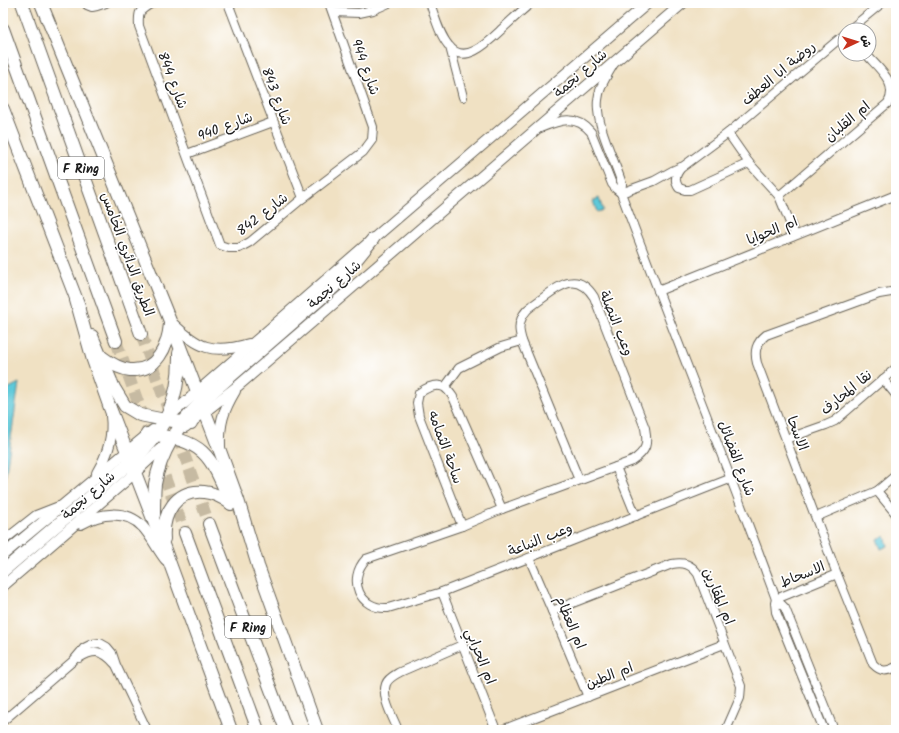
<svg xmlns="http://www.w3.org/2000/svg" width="899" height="733" viewBox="0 0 899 733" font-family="Kalam,'Playpen Sans Arabic',sans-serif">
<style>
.water{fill:#5ec9d9;stroke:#3d727a}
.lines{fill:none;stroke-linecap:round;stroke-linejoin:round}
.highway-tunnel{stroke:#c6baa2;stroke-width:12;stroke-dasharray:12 6;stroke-linecap:butt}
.minor-casing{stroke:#666156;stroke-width:10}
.major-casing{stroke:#666156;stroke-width:12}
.highway-casing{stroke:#666156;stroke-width:14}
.minor{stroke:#fff;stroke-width:8}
.major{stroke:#fff;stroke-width:10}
.highway{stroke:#fff;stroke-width:12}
.labels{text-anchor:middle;stroke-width:3.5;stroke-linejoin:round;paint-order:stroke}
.shield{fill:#fff;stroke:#606060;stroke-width:1}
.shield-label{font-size:13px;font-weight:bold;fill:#1c1c1c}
.street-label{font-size:14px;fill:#1c1c1c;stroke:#fff}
</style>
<rect width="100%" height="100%" fill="#fff"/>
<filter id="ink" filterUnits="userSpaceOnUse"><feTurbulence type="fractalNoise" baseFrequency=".025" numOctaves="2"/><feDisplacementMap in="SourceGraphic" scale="8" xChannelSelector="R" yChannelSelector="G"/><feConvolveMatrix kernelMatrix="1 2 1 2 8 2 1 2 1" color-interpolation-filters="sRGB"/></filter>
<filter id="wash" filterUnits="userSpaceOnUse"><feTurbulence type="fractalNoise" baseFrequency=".012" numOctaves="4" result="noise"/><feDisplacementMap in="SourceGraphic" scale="16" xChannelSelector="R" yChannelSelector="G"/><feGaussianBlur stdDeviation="0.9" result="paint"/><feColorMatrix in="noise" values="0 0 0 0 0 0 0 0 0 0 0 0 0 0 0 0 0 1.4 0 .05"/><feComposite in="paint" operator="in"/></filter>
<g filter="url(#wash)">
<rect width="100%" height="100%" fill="#f0e1c3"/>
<g class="water">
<polygon points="599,198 603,210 597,212 593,201"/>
<polygon points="19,383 3,493 3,391"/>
<polygon points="885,536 888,546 881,549 877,539"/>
</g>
</g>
<g filter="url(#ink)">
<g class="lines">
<g class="highway-tunnel">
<polyline points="141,334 209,524"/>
<polyline points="116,341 185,533"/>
</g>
<defs>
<g id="minor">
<polyline points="87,3 87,5 92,7 97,6 106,3"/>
<path d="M152,3C139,11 138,11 139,26L220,245L229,248H239L250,242L303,198L363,152L372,140L373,127L329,3"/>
<polyline points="228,3 303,198"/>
<path d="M430,3C435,17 439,34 449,46C465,67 490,40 503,28C512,20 521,11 531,3"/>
<polyline points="333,12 359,13 373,10 389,3"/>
<polyline points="849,30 882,3"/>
<polyline points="450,47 463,97"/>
<path d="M613,65C607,76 599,87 598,100C595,124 615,160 622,184L621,193C672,329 726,463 776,599L785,608L834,730"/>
<path d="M540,128C560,120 576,114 591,132L612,184L616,189L621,193"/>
<polyline points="728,133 749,163 779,196 795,235"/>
<polyline points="187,154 273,122"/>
<path d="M749,163L690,190H685L679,188C674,181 675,175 681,168L728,133L845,34"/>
<polyline points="621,193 654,181 672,171 681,167"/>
<path d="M779,196L888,103C899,83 878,68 866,54"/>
<polyline points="658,291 896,195"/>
<path d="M896,292H891L879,294L766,335C756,343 754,351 757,363L837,574L873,664C881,672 886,672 896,667"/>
<polyline points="883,379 896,395"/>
<polyline points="445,387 459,368 501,347 522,341"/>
<polyline points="786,439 826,425 835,421 896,368"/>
<polyline points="616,467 636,516"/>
<path d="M579,480L522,341C520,334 518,327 521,320C524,310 532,306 540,300C559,286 577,270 594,297L645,428C648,444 647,451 632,461L502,509L462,526L366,559C347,579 359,610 388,608L442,592L732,478"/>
<polyline points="877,491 896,514"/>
<polyline points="816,517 877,491 896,475"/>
<path d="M462,526L419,416L417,403L419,393C426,388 435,383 444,387C447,389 451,394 453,397L502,509"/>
<polyline points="3,541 36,515 59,506"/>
<polyline points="529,558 552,611 588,697"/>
<polyline points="442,592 496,730"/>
<polyline points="776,599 775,603 776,612 824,730"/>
<polyline points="776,599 837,574"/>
<path d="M552,611L672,564C684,562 691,564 698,574L741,686L740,698L726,730"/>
<path d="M79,658C94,649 103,650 114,663"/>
<polyline points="3,721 73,661 84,648 92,644 100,643 107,647 112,653 116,665 147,730"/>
<path d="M398,730C393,717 381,698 386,684C388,678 395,675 400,672L462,645"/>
<polyline points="502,730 724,644"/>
</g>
<g id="major">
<path d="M171,322C198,348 212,355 249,344"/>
<polyline points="165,420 373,239 648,3"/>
<polyline points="185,427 239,385 683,3"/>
<path d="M220,447C219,424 223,411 235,391"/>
<path d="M97,473C107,456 114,437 111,416"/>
<path d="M81,524C100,513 126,509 143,527C152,537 158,550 166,560"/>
<polyline points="3,555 153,430"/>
<polyline points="3,586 129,478 170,440"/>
</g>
<g id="highway">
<polyline points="22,3 141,334"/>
<polyline points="41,3 170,321 220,451 238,500 258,566 317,730"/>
<polyline points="3,29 116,341"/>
<polyline points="3,109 79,306"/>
<polyline points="76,300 93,360 110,408 165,550 231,730"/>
<polyline points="92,336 114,388 125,406 140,415 165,420 191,423"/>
<path d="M102,357C110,363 120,369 130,370C157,372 168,346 170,324"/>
<path d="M147,434C205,440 210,454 231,504"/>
<path d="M154,515C154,505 154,494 155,484C160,454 179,423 201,402L334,287L373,239"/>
<polyline points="209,524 286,730"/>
<polyline points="185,533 258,730"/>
<path d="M164,539C162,514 176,489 204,492C214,493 222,497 230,503"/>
<path d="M3,571L131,462C165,432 180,399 179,353"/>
</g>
</defs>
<use href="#minor" class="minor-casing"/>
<use href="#major" class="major-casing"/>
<use href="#highway" class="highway-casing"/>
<use href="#minor" class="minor"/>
<use href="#major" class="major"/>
<use href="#highway" class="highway"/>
</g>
</g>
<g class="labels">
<g class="shield">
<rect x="58" y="157" width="46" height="22" rx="3"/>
<rect x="225" y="616" width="46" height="22" rx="3"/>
</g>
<g class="shield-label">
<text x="81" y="173">F Ring</text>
<text x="248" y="632">F Ring</text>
</g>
<g class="street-label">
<text transform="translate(366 67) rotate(70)" y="5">شارع 944</text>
<text transform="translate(580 73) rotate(-41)" y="5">شارع نجمة</text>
<text transform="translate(778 73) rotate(-40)" y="5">روضة ابا العطف</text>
<text transform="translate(173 80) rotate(69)" y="5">شارع 844</text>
<text transform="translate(277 96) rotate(69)" y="5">شارع 843</text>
<text transform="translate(847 121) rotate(-40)" y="5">ام القلبان</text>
<text transform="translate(225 126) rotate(-21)" y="5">شارع 940</text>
<text transform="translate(262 214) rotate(-38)" y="5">شارع 842</text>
<text transform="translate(772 230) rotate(-22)" y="5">ام الحوايا</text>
<text transform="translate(128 254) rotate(70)" y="5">الطريق الدائري الخامس</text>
<text transform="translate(334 284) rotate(-41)" y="5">شارع نجمة</text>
<text transform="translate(617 323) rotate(68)" y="5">وعب النصلة</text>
<text transform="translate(846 392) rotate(-39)" y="5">نقا المحارف</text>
<text transform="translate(798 433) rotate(69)" y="5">الاسحا</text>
<text transform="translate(446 447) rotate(70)" y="5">ساحة الثمامه</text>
<text transform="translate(737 458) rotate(69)" y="5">شارع الفضائل</text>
<text transform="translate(88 495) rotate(-41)" y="5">شارع نجمة</text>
<text transform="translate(540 539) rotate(-22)" y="5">وعب النباعة</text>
<text transform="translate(802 574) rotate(-22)" y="5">الاسحاط</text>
<text transform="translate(719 596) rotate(67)" y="5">ام المقارين</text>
<text transform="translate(571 622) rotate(67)" y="5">ام العظام</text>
<text transform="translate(481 656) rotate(68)" y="5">ام الحرابي</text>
<text transform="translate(609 675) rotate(-21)" y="5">ام الطين</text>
</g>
</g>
<rect width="899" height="733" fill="none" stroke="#fff" stroke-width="16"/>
<g transform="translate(857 42) rotate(86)"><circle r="19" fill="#ffffff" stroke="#a4a4a4"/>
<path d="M0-3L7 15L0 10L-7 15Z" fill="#c8321e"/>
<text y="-6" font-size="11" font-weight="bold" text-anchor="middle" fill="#1c1c1c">ش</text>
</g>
</svg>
